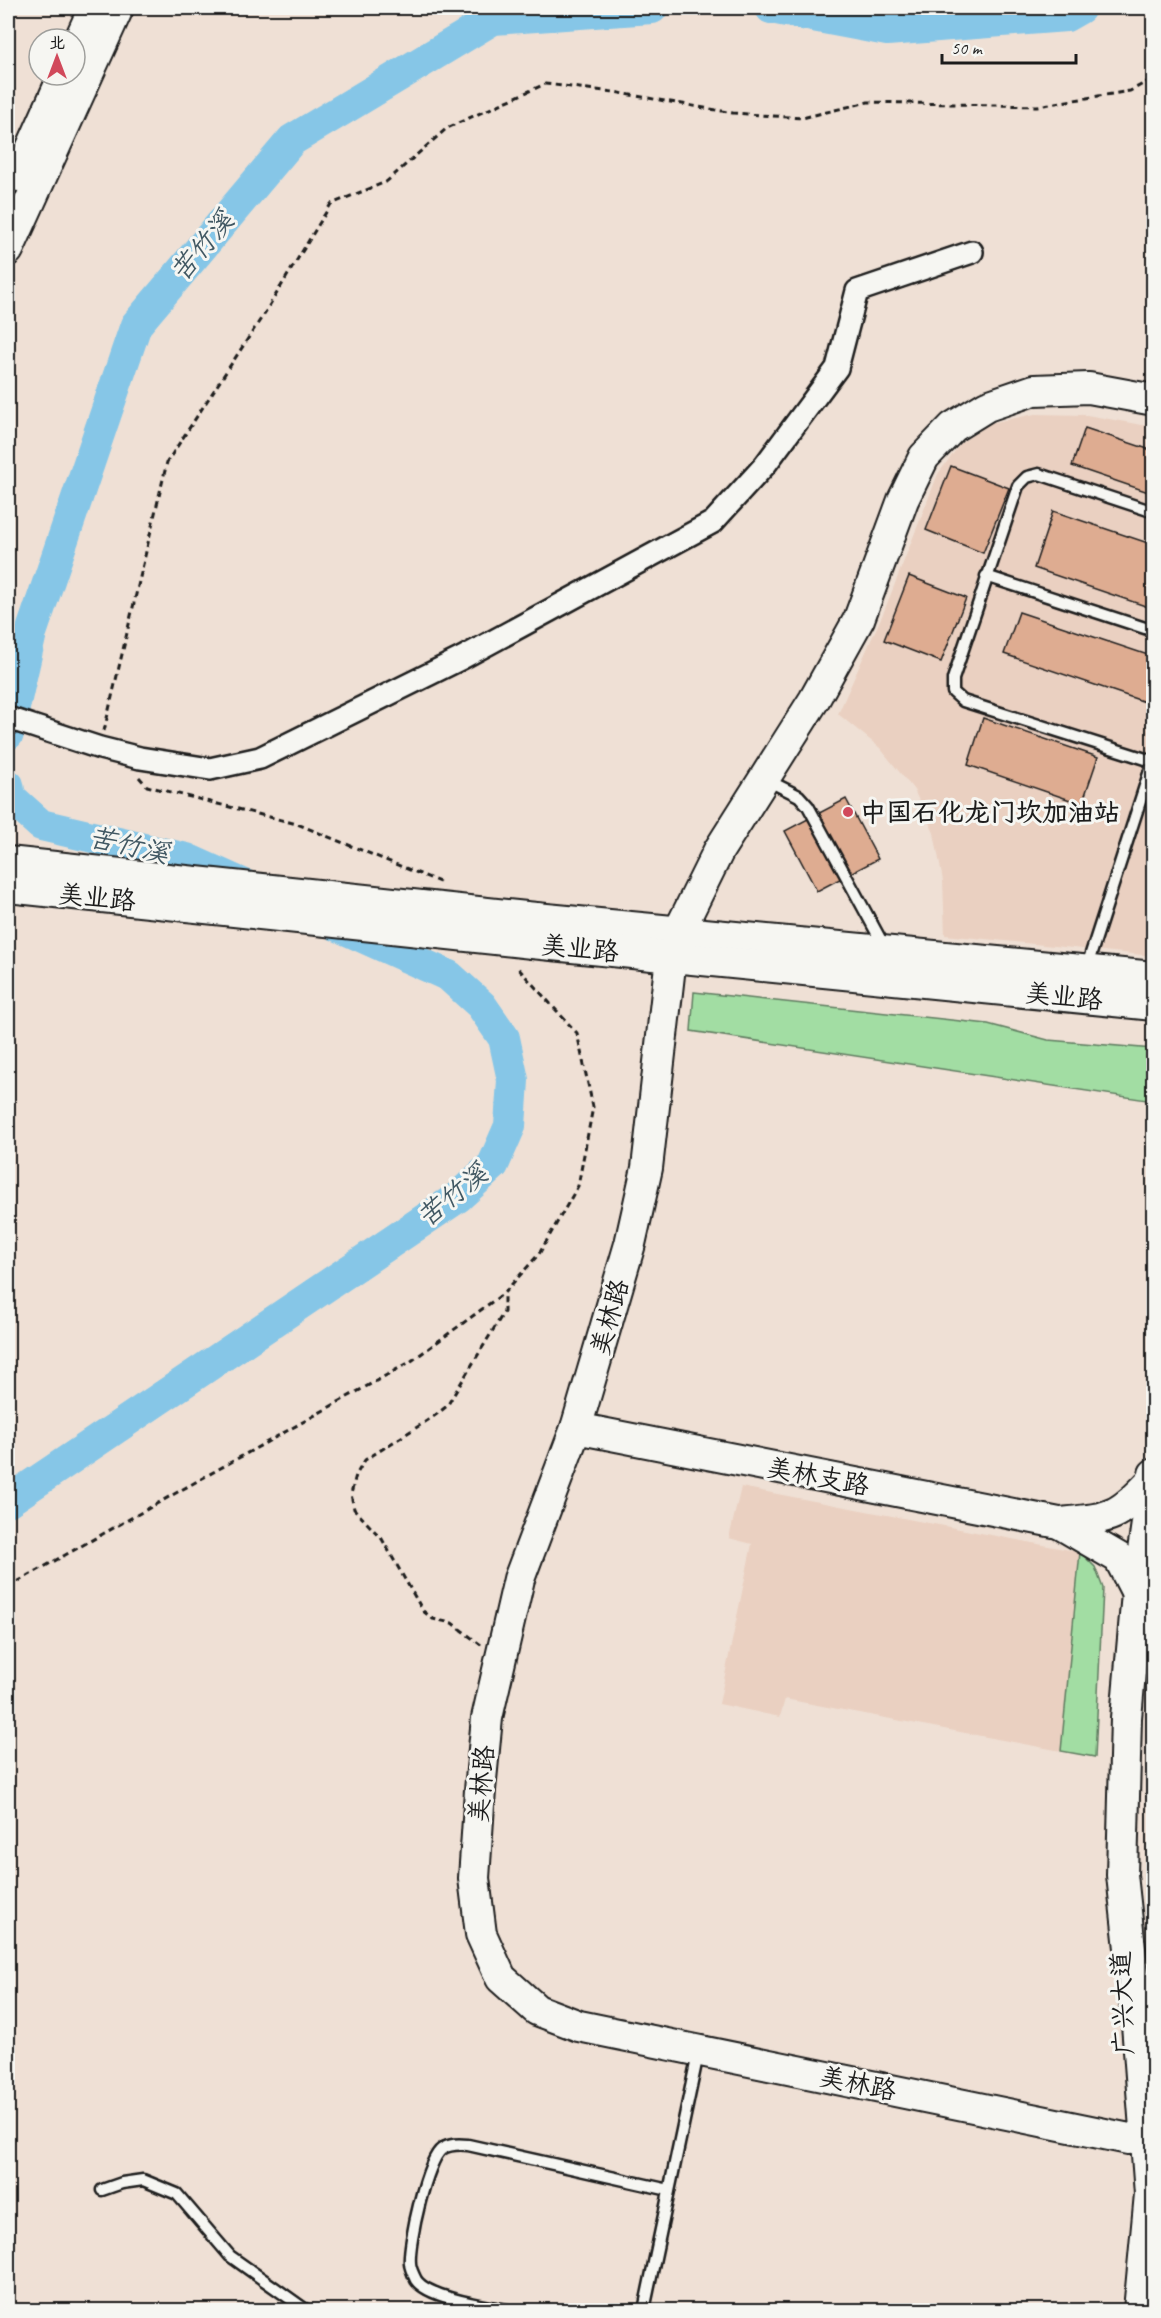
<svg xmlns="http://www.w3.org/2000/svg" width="1161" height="2318" viewBox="0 0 1161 2318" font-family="Caveat,'LXGW WenKai TC',sans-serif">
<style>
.built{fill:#ead0c1}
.green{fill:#a2dda3;stroke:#5f7c60;stroke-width:1.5}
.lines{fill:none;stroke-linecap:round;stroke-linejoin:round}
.river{stroke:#86c6e7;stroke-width:32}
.building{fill:#deac91;stroke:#1c1c1c;stroke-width:1.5}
.lane-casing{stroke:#1c1c1c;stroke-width:15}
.street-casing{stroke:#1c1c1c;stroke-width:26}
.secondary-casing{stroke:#1c1c1c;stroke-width:34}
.path{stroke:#1c1c1c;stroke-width:3;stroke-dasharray:6 4.5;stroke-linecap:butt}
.lane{stroke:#f6f6f2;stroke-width:10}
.street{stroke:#f6f6f2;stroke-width:21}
.secondary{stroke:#f6f6f2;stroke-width:30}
.secondary-bridge-casing{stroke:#1c1c1c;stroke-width:34;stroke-linecap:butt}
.secondary-bridge{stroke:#f6f6f2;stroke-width:30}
.poi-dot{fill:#d1495b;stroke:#f6f6f2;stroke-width:2}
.labels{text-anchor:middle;stroke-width:6;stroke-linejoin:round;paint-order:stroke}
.poi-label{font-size:26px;font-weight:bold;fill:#1c1c1c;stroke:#f6f6f2;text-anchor:start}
.street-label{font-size:26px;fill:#1c1c1c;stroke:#f6f6f2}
.water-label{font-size:27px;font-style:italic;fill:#415863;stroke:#f6f6f2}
</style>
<rect width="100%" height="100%" fill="#efe0d5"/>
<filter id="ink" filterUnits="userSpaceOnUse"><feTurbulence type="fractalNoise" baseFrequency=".0167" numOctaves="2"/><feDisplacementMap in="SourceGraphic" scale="12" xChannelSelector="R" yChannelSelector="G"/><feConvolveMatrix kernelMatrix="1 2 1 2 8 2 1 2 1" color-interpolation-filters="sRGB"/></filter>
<g filter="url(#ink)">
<g class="built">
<polygon points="1035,414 1087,415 1153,427 1153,956 945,935 943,881 934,833 914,790 880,748 838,714 885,609 938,474 961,443 990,423"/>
<polygon points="741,1487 1080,1552 1061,1751 785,1699 780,1717 719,1704 752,1544 729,1538"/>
</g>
<g class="green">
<polygon points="694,992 988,1024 1048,1040 1153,1049 1153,1101 691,1031"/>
<polygon points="1080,1552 1095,1567 1103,1588 1095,1757 1061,1751"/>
</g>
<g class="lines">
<g class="river">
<polyline points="771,8 887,30 1066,16 1080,8"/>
<polyline points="8,734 31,633 136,325 292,140 493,19 652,8"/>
<polyline points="8,785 10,797 41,825 187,859 247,886"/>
<polyline points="8,1501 458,1197 493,1165 510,1126 513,1080 504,1038 481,1005 449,976 334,924"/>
</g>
</g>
<g class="building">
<polygon points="1085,428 1154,451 1154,494 1072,466"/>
<polygon points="951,466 1009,488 983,553 926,530"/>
<polygon points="1053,511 1154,545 1154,609 1034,568"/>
<polygon points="909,576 966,598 941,662 884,640"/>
<polygon points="1019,612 1154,657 1154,686 1148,703 1004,654"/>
<polygon points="983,718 1098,757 1082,804 968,765"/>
<polygon points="846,799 878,859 817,891 785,831"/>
</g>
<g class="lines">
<defs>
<g id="lane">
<polyline points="986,576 1154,631"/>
<polyline points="1152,761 963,701 953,692 953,679 1018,486 1027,477 1039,474 1154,512"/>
<polyline points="767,780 799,796 808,806 884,946"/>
<polyline points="1086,969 1154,758"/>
<polyline points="102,2190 122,2183 143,2180 177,2194 230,2256 306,2310"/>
<path d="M507,2310C486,2306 428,2298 416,2280C414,2276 410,2268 410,2263C408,2244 427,2159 442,2149C450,2144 458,2144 468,2145L669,2190"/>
<polyline points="644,2310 698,2054"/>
</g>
<polyline id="street" points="8,718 100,748 140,758 210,769 260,758 462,658 713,522 765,465 837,368 857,291 972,252"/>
<g id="secondary">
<polyline points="75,50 94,8"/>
<polyline points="19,176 64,75"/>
<polyline points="8,250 118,8"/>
<polyline points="536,918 1154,977"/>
<polyline points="678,933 719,850 814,700 859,619 903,500 924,457 953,427 987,406 1034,390 1089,388 1154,400"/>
<polyline points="532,943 1154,1005"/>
<polyline points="671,957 647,1168 630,1244 576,1428 519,1579 487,1718 480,1790 474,1878 481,1934 501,1978 537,2010 579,2026 1129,2139"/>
<path d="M576,1428L1059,1523C1110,1518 1117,1519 1152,1481"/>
<polyline points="1059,1523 1119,1558 1137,1593"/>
<polyline points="1139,2310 1150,2194 1134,1985 1122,1875 1126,1718 1137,1593 1154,1474"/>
</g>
</defs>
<use href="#lane" class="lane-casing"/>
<use href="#street" class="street-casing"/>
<use href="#secondary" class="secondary-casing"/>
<g class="path">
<polyline points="104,731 167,462 266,311 331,204 386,182 447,128 545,84 614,92 733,113 802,118 868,102 1037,106 1130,91 1154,78"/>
<polyline points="139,777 147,786 297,824 442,883"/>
<polyline points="8,1587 410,1362 504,1293 539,1254 578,1186 593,1107 577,1033 516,966"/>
<polyline points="481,1645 452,1623 433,1619 423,1611 382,1539 354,1509 351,1494 356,1475 365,1460 433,1417 447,1406 504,1312 504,1293"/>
</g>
<use href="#lane" class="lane"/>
<use href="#street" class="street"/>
<use href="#secondary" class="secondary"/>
<defs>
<g id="secondary-bridge">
<polyline points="8,862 536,918"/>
<polyline points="8,887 532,943"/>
</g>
</defs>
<use href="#secondary-bridge" class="secondary-bridge-casing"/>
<use href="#secondary-bridge" class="secondary-bridge"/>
</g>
</g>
<circle class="poi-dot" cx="848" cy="812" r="6"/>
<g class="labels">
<g class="poi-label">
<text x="860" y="821">中国石化龙门坎加油站</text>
</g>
<g class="street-label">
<text transform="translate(97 897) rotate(6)" y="9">美业路</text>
<text transform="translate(580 948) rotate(6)" y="9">美业路</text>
<text transform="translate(1064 996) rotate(6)" y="9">美业路</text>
<text transform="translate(609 1317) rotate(-74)" y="9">美林路</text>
<text transform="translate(818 1476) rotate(11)" y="9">美林支路</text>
<text transform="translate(481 1784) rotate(-85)" y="9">美林路</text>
<text transform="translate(1122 2003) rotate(-92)" y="9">广兴大道</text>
<text transform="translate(858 2083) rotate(12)" y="9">美林路</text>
</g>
<g class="water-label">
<text transform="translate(202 246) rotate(-50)" y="9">苦竹溪</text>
<text transform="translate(129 845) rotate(13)" y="9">苦竹溪</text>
<text transform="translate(452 1195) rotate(-39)" y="9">苦竹溪</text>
</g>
</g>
<rect width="1161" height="2318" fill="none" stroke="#f6f6f2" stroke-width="30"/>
<rect x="15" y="15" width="1131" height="2288" fill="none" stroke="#1c1c1c" stroke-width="2" filter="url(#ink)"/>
<g transform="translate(57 57)"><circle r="28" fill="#f6f6f2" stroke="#9f9f9c" stroke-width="1.5"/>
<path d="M0-4.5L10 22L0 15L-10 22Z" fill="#d1495b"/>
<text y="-9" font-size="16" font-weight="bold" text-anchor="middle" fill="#1c1c1c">北</text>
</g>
<path d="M942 54v9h134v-9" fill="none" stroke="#1c1c1c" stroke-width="3"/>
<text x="951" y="54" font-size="18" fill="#1c1c1c" stroke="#f6f6f2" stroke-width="4.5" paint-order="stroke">50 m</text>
</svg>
